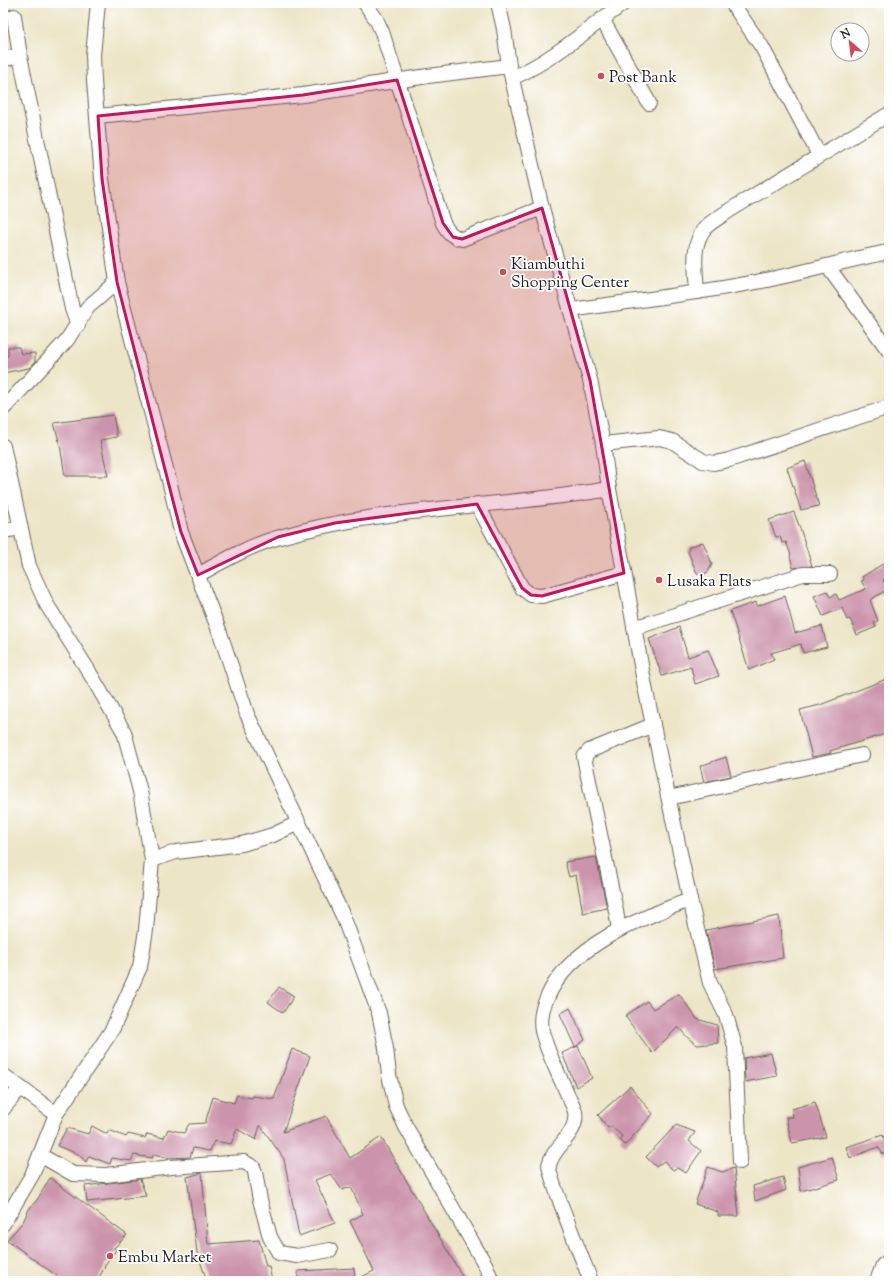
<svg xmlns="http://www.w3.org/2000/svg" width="892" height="1284" viewBox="0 0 892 1284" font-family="'Sorts Mill Goudy',serif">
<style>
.building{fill:#cc94ac}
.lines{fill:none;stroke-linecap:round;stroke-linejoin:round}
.minor-casing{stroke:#656258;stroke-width:16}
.minor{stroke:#fff;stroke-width:14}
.marked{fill:#c2185b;fill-opacity:0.2;stroke:#c2185b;stroke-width:3;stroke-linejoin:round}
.poi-dot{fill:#d1495b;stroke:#fff;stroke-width:1.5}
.labels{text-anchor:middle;stroke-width:3.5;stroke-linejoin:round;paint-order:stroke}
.poi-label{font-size:16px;fill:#1c1c1c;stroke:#fff;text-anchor:start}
</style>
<rect width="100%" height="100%" fill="#fff"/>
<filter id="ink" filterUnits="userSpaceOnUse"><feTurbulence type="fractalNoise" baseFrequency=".025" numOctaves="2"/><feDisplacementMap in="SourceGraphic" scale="8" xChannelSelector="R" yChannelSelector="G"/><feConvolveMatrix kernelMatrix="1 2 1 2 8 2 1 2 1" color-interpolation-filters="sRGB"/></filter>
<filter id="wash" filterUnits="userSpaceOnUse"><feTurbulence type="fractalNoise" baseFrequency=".012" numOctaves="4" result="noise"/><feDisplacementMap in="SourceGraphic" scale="16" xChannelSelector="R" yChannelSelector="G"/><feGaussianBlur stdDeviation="0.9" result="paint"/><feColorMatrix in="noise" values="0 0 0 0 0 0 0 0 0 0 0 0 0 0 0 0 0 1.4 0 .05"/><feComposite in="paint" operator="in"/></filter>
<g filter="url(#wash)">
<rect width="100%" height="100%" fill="#ede5c7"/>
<g id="blocks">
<g class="building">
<polygon points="8,347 19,347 21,354 35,353 35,362 29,368 3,373 3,356 8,356"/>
<polygon points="113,415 117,437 100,440 108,476 65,476 60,445 54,423"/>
<polygon points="805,461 819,506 801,510 787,468"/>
<polygon points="794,512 801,531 812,566 793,568 790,556 791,555 786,542 782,543 780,536 776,537 769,520"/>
<polygon points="703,542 712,564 708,572 704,574 697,573 688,552 689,547"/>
<polygon points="889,560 889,576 883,580 888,589 870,600 878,621 874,623 876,627 857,635 850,619 847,620 842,608 823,616 814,596 827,591 830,597 836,594 839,600 866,589 861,581 864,580 862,577"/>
<polygon points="785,596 795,633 822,626 827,647 803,653 801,644 771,653 774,659 749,670 730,611 756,602 757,606"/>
<polygon points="679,627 688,657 708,650 719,676 695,684 691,667 662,676 649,639"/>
<polygon points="889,678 889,733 830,751 831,753 812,757 800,710 820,705"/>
<polygon points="726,757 731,776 704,782 700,766"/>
<polygon points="596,857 607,908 583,913 576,875 569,877 565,862"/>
<polygon points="779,916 783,958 715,969 706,930"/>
<polygon points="279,987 294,996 283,1013 268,1002"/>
<polygon points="679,994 697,1019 717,1025 718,1043 697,1045 688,1038 678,1027 652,1053 625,1016 647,1001 653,1009"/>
<polygon points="570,1008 585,1040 575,1047 560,1014"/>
<polygon points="578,1046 592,1078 576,1087 562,1053"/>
<polygon points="292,1049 310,1056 283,1132 326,1116 350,1158 381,1137 465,1281 298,1281 298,1271 354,1268 355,1280 374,1271 350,1221 363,1214 351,1187 342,1190 331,1174 315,1180 335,1223 299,1236 284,1159 260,1125 256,1140 237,1129 231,1144 214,1141 210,1151 193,1148 190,1157 169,1158 154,1154 152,1158 134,1155 131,1161 112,1158 110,1164 89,1156 86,1162 78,1154 57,1146 67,1128 88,1134 92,1126 107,1134 109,1130 126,1137 128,1134 145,1138 147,1134 164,1138 168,1129 184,1133 189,1124 205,1123 213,1097 234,1103 237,1095 252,1098 253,1096 274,1099"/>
<polygon points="771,1053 777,1076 745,1082 744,1058"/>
<polygon points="630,1086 653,1114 625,1145 620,1140 622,1136 611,1126 608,1128 598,1115"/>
<polygon points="815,1102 826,1137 792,1143 786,1117 793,1117 792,1109"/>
<polygon points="676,1125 695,1132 689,1141 701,1151 686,1173 677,1168 673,1170 664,1161 656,1167 646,1157"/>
<polygon points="883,1135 889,1151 883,1154 878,1147 850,1158 846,1147"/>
<polygon points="832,1157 839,1180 801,1191 798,1167"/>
<polygon points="708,1167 722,1172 734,1168 739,1216 718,1216 718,1212 695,1204"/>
<polygon points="202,1173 208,1244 259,1240 266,1266 269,1266 272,1281 207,1281 197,1252 187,1177"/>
<polygon points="783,1177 786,1190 755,1201 753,1186"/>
<polygon points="50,1178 127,1235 114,1248 116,1250 104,1266 105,1267 97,1281 64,1281 7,1240 23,1222 29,1209 37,1200"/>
<polygon points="140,1179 146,1196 87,1202 85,1186"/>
</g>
</g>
</g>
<g filter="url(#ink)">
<use href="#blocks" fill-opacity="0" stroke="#656258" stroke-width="1"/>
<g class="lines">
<defs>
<g id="minor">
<polyline points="98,3 93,55 94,81 102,179 117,282 170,484 181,532 220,633 247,714 343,916 379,1013 386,1048 389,1075 396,1106 406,1127 486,1266 492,1281"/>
<path d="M365,3L376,19L382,32L443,223C448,232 452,237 462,239L542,208"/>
<polyline points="498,3 504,29 509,66 542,208 590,380 603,444 609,489 645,687 690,900 710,983 726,1015 735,1047 740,1162"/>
<polyline points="732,3 762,47 819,155"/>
<polyline points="602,19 649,103"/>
<polyline points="20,56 72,309 78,325"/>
<polyline points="3,59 20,56 14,16"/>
<path d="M512,78C553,60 588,29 624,3"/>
<polyline points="98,116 303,95 428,76 509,66"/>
<polyline points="828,267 889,351"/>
<path d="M697,292C696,271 690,242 707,226C714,220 723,215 730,210L889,114"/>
<path d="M570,310C632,301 694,294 756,282C801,274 844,260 889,252"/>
<polyline points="3,409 67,340 88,307 117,282"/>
<polyline points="603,444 659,438 672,441 703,461 714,463 729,460 889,407"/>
<polyline points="3,446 29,566 47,605 88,670 124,732 140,791 152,860"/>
<polyline points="477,504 522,588 531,595 542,596 624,573"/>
<polyline points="3,531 20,528"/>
<path d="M198,575C223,561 251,545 280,537C386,506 500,508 609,489"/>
<polyline points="634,628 803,574 830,574"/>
<polyline points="669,798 862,755"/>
<polyline points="619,930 616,911 584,757 589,751 653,725"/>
<polyline points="3,1075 56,1114"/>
<polyline points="3,1109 20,1088"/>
<polyline points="40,1155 73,1174 106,1175 171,1167 244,1162 253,1167 255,1172 260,1200 270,1237 279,1253 297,1256 330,1250"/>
<polyline points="3,1224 32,1175 56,1114 112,1030 140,967 146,930 152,860 176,852 242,844 273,835 298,823"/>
<path d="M591,1281C585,1266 547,1173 549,1165C553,1146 579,1134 575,1112C574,1106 569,1099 567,1093C558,1073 547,1052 542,1031C540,1020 542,1008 547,998C569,946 640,918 690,900"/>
<polyline points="877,1281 883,1265 889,1261"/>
</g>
</defs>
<use href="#minor" class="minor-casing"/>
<use href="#minor" class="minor"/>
</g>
</g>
<path class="marked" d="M397,80L443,223L453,237L462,239L542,208L590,380L624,573L542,596L531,595L522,588L477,504L335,523L278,537L198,575L181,532L117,282L102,179L98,116L303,95Z"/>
<g class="poi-dot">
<circle cx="601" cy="76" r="4"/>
<circle cx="503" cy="272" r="4"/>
<circle cx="659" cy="580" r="4"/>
<circle cx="110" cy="1256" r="4"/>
</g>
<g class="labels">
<g class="poi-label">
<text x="609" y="82">Post Bank</text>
<text x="511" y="269">Kiambuthi<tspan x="511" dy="18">Shopping Center</tspan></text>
<text x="667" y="586">Lusaka Flats</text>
<text x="118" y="1262">Embu Market</text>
</g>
</g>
<rect width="892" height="1284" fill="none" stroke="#fff" stroke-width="16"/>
<g transform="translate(850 42) rotate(332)"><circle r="19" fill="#ffffff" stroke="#a4a4a4"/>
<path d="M0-3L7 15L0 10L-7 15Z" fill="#d1495b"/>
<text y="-6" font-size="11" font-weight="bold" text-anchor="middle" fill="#1c1c1c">N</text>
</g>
</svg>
